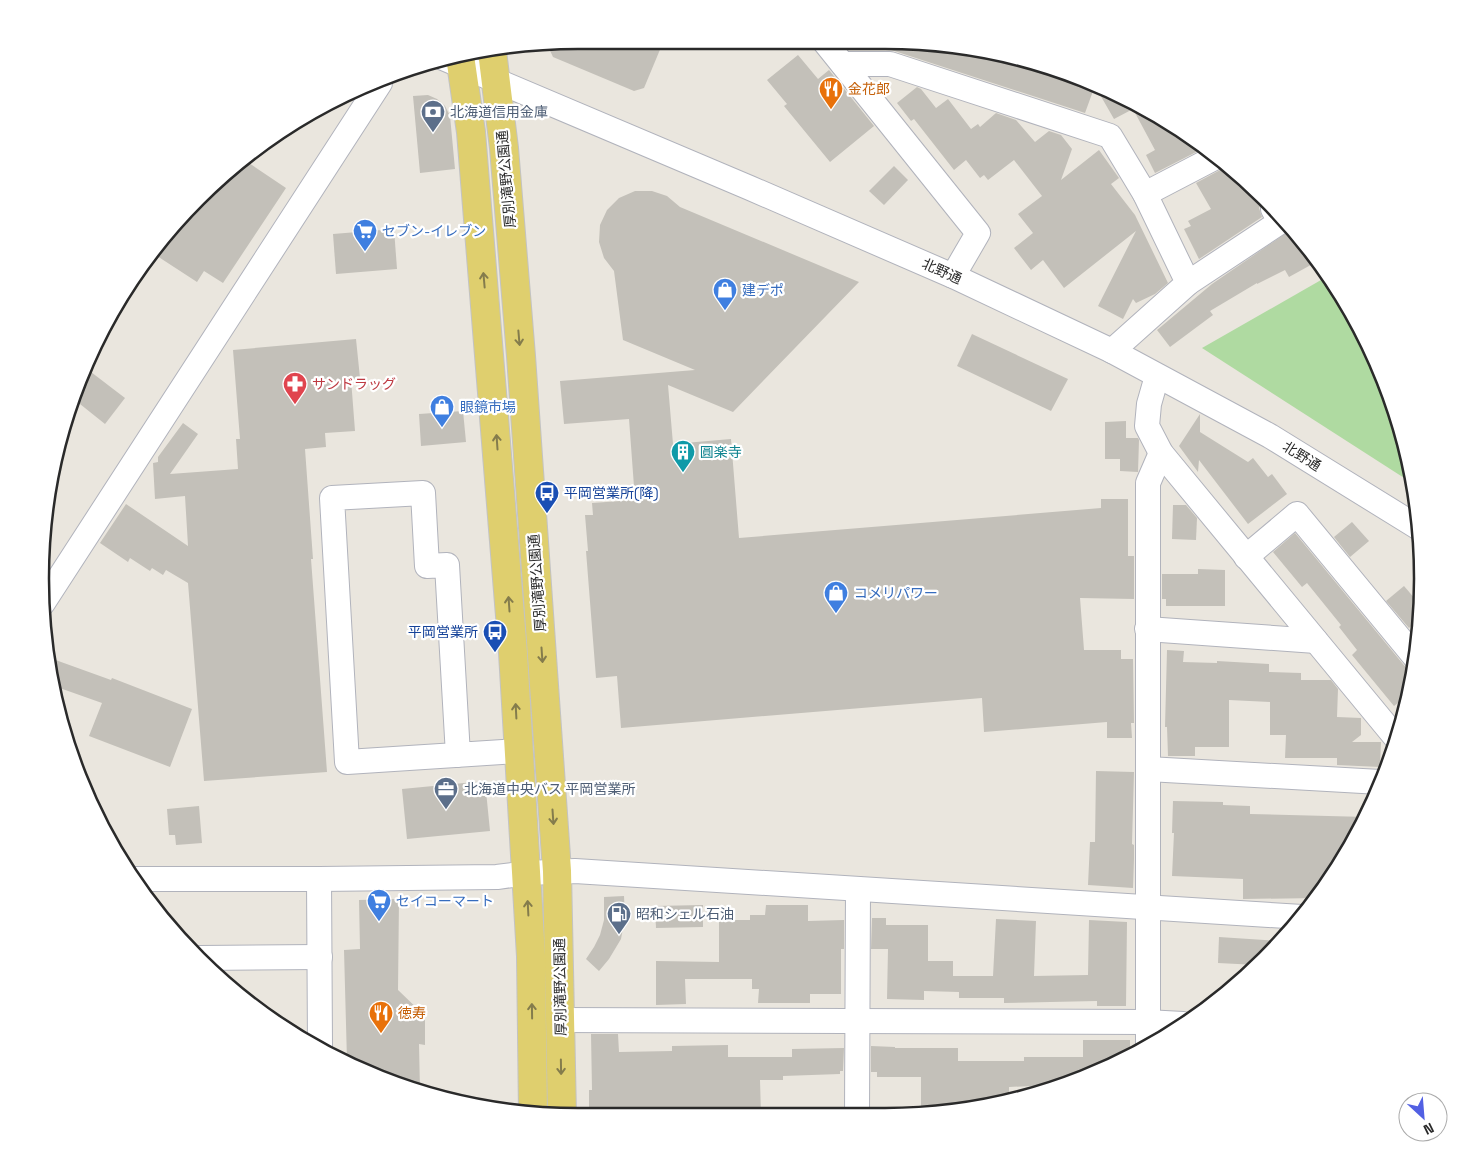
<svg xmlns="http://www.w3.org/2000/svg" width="1463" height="1157" viewBox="0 0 1463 1157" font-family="'Space Grotesk','Noto Sans JP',sans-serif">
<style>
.green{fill:#afdaa1}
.building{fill:#c3c0b9}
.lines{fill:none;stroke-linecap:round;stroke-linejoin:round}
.minor-casing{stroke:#b1b3bc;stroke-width:26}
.major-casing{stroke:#c3c3c3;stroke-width:30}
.minor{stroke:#fff;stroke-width:24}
.major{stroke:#dfcf6e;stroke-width:28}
.oneway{stroke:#847c4c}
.labels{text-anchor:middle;stroke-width:4.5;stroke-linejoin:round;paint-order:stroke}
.food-label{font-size:14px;fill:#c56008;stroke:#fff;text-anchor:start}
.service-label{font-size:14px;fill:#4e5e75;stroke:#fff;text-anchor:start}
.street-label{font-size:14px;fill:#2a2a2a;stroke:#fff}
.shop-label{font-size:14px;fill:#366cbe;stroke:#fff;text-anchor:start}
.health-label{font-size:14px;fill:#be3a42;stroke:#fff;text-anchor:start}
.culture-label{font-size:14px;fill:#0d838f;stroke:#fff;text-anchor:start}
.transit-label{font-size:14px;fill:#164399;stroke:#fff;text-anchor:start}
.rim{fill:none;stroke:#2a2a2a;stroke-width:2.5}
</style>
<rect width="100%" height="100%" fill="#eae6de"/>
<polygon class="green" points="1328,276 1351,310 1395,406 1412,483 1202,348"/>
<g class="building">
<polygon points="578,40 664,40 644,88 634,91 553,57 547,44"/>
<polygon points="877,41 919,41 998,57 1019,64 1020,61 1032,63 1052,69 1050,76 1093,91 1085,113 876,45"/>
<polygon points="798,55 818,79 829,70 874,126 830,162 784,106 787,104 767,80"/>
<polygon points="1095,86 1154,112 1204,148 1155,173 1146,155 1155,150 1133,109 1114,119"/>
<polygon points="917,87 921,89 936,108 948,99 971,129 978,124 980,127 996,113 1016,120 1035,142 1049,131 1061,135 1072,149 1061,180 1099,150 1119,178 1111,184 1135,215 1168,283 1155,294 1136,303 1133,299 1123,319 1098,306 1136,231 1064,288 1043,260 1031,270 1014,248 1033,233 1018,214 1042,196 1014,160 988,180 984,175 980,178 966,160 954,170 914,119 911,121 897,103"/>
<polygon points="428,95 437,99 445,106 450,116 455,169 420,173 413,96"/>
<polygon points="246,161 286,188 223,283 204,271 197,282 154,254 198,198"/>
<polygon points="1227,165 1233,169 1245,190 1251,186 1264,199 1259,208 1262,217 1199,259 1184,229 1191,226 1188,221 1211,209 1196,183 1222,169"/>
<polygon points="894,166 908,180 884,205 869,191"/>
<polygon points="635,191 652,191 667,196 680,207 859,282 733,412 668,385 673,444 731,439 739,538 1101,508 1101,499 1128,499 1128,556 1134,556 1134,599 1080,598 1084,650 1121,650 1121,659 1133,659 1134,723 1131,723 1132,738 1107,738 1107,722 984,732 982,698 621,728 617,676 596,678 586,551 588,551 585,515 593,515 592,503 635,500 629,419 564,424 560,381 695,370 623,340 614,271 604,258 599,242 600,225 607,210 619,198"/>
<polygon points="394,229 397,269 336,274 333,234"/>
<polygon points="1292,229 1312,250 1318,261 1289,277 1285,270 1257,284 1257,283 1210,311 1213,315 1170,347 1157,330 1212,284"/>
<polygon points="972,334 1068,379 1051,411 957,366"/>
<polygon points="356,339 360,378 351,379 355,431 325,433 326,447 305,449 313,559 311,559 327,772 204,781 188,583 166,570 163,575 152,568 150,571 130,558 128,562 100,543 126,504 188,546 185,496 155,499 153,463 158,462 158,457 183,423 198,434 170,474 238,469 236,439 240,439 233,350"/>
<polygon points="87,369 125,398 105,424 75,400"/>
<polygon points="463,411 466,442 421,446 419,414"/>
<polygon points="1200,414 1200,432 1248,462 1253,458 1268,477 1272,474 1287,494 1248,524 1199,460 1198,472 1179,446"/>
<polygon points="1126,421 1126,438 1138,438 1139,440 1138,472 1120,471 1120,459 1105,459 1105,422"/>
<polygon points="1173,505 1186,505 1197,518 1196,540 1172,539"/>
<polygon points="1352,522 1369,541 1350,557 1334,537"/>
<polygon points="1295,533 1412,675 1409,694 1394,706 1352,655 1357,650 1339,627 1341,625 1307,583 1302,587 1273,552"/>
<polygon points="1198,569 1225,570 1225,606 1166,606 1166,599 1162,599 1162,574 1198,574"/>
<polygon points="1404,586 1422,607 1421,617 1409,628 1386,601"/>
<polygon points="1167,650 1184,651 1183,662 1217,663 1217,661 1269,664 1269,672 1301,673 1301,680 1331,680 1338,689 1337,717 1361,718 1361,735 1352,742 1381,742 1380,767 1337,765 1337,758 1285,758 1286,735 1270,735 1270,702 1229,700 1229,747 1195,747 1195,756 1168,756 1167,727 1165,727"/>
<polygon points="50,658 111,680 112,678 192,709 170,767 89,736 102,703 54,686"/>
<polygon points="1096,771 1134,772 1132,844 1134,845 1134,859 1133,888 1088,885 1090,842 1095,842"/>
<polygon points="485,781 490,831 407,839 402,789"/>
<polygon points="1173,801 1223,802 1223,805 1250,806 1250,814 1367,817 1317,898 1243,899 1243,879 1172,876 1174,833 1172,833"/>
<polygon points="199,806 202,843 176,845 175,835 169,835 167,809"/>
<polygon points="624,896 625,917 621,939 609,959 599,971 586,959 594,947 600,935 604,920 604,897"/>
<polygon points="399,899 398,990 425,1016 425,1045 419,1044 420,1091 372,1076 347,1061 344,950 360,949 359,900"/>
<polygon points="703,905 703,927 656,928 655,906"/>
<polygon points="766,905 808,905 808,921 844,920 844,949 841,949 841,994 810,994 810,1003 758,1003 759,989 752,989 752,979 685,979 686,1004 656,1005 656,961 719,962 719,920 750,920 750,915 765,915"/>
<polygon points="872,918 886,918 886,925 928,925 928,961 953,961 953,976 993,976 996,919 1036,921 1034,976 1088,975 1089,920 1127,922 1126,1006 1097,1006 1097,1001 1004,1003 1004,998 959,998 959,992 924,991 924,1000 887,999 888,949 871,949"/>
<polygon points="1219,937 1279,941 1257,965 1218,963"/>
<polygon points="591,1034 618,1034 619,1052 672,1051 672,1046 728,1045 728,1057 792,1057 792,1049 844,1048 843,1071 840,1071 840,1074 783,1076 783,1080 760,1080 761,1116 589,1117 589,1090 592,1090"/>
<polygon points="1083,1040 1130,1040 1130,1055 1056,1085 1009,1087 1009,1101 921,1116 921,1077 877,1077 877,1072 871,1072 871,1046 895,1047 895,1048 958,1048 958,1061 1024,1061 1024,1057 1083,1057"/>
</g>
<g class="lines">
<defs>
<g id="minor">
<polyline points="824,41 978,233 953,276"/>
<polyline points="443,58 750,188 953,276 1112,351 1270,436 1419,528"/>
<polyline points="843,64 890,64 1110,136 1145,194 1188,283 1112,351"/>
<polyline points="1145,194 1216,157"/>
<polyline points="1188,283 1280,222 1273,209"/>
<polyline points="1157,376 1149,404 1147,426 1161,453 1397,739"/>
<polyline points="1246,557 1297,514 1415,657"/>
<polyline points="43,603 380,83"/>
<polyline points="1147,629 1316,641"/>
<polyline points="458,755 447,565 427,566 423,493 332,498 347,762 518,751"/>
<polyline points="1148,769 1380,782"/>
<polyline points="135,879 319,879 497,877 527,873 575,871 1302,917"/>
<polyline points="319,879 320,1046"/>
<polyline points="200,958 320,957"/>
<polyline points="561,1020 1146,1022 1183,1024"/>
<polyline points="1148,1047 1148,483 1161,453"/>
<polyline points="857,1116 858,889"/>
</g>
<g id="major">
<polyline points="492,51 504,148 521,356 557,871 562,1115"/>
<polyline points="460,56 471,132 513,653 531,956 533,1113"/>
</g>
</defs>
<use href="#minor" class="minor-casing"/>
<use href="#major" class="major-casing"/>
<use href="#minor" class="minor"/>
<use href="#major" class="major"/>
</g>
<defs><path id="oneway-shaft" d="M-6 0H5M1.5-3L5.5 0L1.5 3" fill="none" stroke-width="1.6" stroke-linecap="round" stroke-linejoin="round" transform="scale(1.25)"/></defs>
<g class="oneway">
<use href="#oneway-shaft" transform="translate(484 280) rotate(-95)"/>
<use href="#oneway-shaft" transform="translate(519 338) rotate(85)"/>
<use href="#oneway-shaft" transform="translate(497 442) rotate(-94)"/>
<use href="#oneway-shaft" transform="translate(509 604) rotate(-94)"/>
<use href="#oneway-shaft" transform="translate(542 655) rotate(86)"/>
<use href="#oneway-shaft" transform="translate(516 711) rotate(-93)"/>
<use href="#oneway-shaft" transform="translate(553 817) rotate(86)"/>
<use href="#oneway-shaft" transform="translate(528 908) rotate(-93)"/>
<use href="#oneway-shaft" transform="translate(532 1011) rotate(-91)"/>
<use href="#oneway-shaft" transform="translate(561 1067) rotate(89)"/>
</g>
<defs>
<symbol id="restaurant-pin" viewBox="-11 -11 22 30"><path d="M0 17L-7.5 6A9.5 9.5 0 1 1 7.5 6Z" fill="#e8710a" stroke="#fff"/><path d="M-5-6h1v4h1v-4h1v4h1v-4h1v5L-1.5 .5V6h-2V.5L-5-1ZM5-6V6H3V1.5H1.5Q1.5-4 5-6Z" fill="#fff"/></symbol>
<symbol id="bank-pin" viewBox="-11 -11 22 30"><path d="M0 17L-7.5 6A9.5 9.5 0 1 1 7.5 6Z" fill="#5c6f8a" stroke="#fff"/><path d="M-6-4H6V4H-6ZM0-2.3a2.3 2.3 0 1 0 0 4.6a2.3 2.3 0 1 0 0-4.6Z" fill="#fff"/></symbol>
<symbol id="supermarket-pin" viewBox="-11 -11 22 30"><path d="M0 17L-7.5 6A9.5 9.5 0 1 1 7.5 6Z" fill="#3f7fe0" stroke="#fff"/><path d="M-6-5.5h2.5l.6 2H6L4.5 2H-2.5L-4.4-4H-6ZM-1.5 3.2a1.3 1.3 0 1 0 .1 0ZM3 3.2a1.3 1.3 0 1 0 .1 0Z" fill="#fff"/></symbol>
<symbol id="shop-pin" viewBox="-11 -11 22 30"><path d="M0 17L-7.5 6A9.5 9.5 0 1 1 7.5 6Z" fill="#3f7fe0" stroke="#fff"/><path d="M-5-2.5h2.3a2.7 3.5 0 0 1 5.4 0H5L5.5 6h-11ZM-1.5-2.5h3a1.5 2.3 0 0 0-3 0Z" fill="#fff"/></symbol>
<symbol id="pharmacy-pin" viewBox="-11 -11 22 30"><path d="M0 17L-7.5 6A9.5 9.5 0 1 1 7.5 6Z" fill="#e0444e" stroke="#fff"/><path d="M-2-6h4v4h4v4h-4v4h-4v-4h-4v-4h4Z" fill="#fff"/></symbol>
<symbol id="building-pin" viewBox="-11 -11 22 30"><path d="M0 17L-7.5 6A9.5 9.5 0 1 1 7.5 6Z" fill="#0f9aa8" stroke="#fff"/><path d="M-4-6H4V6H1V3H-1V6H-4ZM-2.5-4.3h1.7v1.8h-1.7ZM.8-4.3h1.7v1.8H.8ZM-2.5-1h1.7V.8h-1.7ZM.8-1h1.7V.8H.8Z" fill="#fff"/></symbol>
<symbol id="bus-pin" viewBox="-11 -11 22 30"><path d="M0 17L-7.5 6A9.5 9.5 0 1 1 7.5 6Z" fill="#1a4fb4" stroke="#fff"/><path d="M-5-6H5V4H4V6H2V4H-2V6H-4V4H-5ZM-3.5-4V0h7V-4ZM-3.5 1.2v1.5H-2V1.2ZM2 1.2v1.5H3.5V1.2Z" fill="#fff"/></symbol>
<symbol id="office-pin" viewBox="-11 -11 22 30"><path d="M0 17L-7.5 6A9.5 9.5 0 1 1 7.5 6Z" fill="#5c6f8a" stroke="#fff"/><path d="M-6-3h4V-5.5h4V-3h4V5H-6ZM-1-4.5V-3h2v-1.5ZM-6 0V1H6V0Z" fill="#fff"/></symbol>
<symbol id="fuel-pin" viewBox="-11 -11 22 30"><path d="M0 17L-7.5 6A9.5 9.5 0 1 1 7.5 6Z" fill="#5c6f8a" stroke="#fff"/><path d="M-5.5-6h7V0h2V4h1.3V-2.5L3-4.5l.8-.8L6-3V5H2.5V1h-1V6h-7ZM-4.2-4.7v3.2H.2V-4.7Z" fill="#fff"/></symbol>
</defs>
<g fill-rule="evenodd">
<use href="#restaurant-pin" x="817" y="75" width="28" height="38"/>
<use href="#bank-pin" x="419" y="98" width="28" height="38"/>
<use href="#supermarket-pin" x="351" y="217" width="28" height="38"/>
<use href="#shop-pin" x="711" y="276" width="28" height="38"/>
<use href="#pharmacy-pin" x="281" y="370" width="28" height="38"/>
<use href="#shop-pin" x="428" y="393" width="28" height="38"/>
<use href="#building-pin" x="669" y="438" width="28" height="38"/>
<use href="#bus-pin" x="533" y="479" width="28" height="38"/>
<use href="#shop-pin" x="822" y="579" width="28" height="38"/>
<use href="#bus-pin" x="481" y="618" width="28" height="38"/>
<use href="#office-pin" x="432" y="775" width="28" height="38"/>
<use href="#supermarket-pin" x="365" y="887" width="28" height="38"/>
<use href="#fuel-pin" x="605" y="900" width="28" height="38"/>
<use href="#restaurant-pin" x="367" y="999" width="28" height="38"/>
</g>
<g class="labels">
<g class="food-label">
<text x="848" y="94">金花郎</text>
<text x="398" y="1018">徳寿</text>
</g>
<g class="service-label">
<text x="450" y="117">北海道信用金庫</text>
<text x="464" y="794">北海道中央バス 平岡営業所</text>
<text x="636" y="919">昭和シェル石油</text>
</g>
<g class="street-label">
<text transform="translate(506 179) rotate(-95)" y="5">厚別滝野公園通</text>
<text transform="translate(942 271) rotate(24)" y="5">北野通</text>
<text transform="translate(1302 456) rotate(32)" y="5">北野通</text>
<text transform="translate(537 583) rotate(-94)" y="5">厚別滝野公園通</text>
<text transform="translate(560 987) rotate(-91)" y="5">厚別滝野公園通</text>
</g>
<g class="shop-label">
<text x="382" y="236">セブン-イレブン</text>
<text x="742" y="295">建デポ</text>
<text x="460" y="412">眼鏡市場</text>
<text x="854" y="598">コメリパワー</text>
<text x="396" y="906">セイコーマート</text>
</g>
<g class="health-label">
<text x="312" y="389">サンドラッグ</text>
</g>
<g class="culture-label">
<text x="700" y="457">圓楽寺</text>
</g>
<g class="transit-label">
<text x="564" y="498">平岡営業所(降)</text>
<text x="478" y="637" text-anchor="end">平岡営業所</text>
</g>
</g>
<path d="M0 0H1463V1157H0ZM578 49H885A529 529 0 0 1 1414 578V579A529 529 0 0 1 885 1108H578A529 529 0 0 1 49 579V578A529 529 0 0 1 578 49Z" fill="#fff" fill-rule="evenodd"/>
<path class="rim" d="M578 49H885A529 529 0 0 1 1414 578V579A529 529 0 0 1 885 1108H578A529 529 0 0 1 49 579V578A529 529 0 0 1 578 49Z"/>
<g transform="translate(1423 1117) rotate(154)"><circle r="24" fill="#ffffff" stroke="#aaaaaa"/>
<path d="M0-4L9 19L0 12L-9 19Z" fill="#5260e3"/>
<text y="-8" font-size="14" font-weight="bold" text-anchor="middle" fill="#2a2a2a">N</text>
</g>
</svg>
